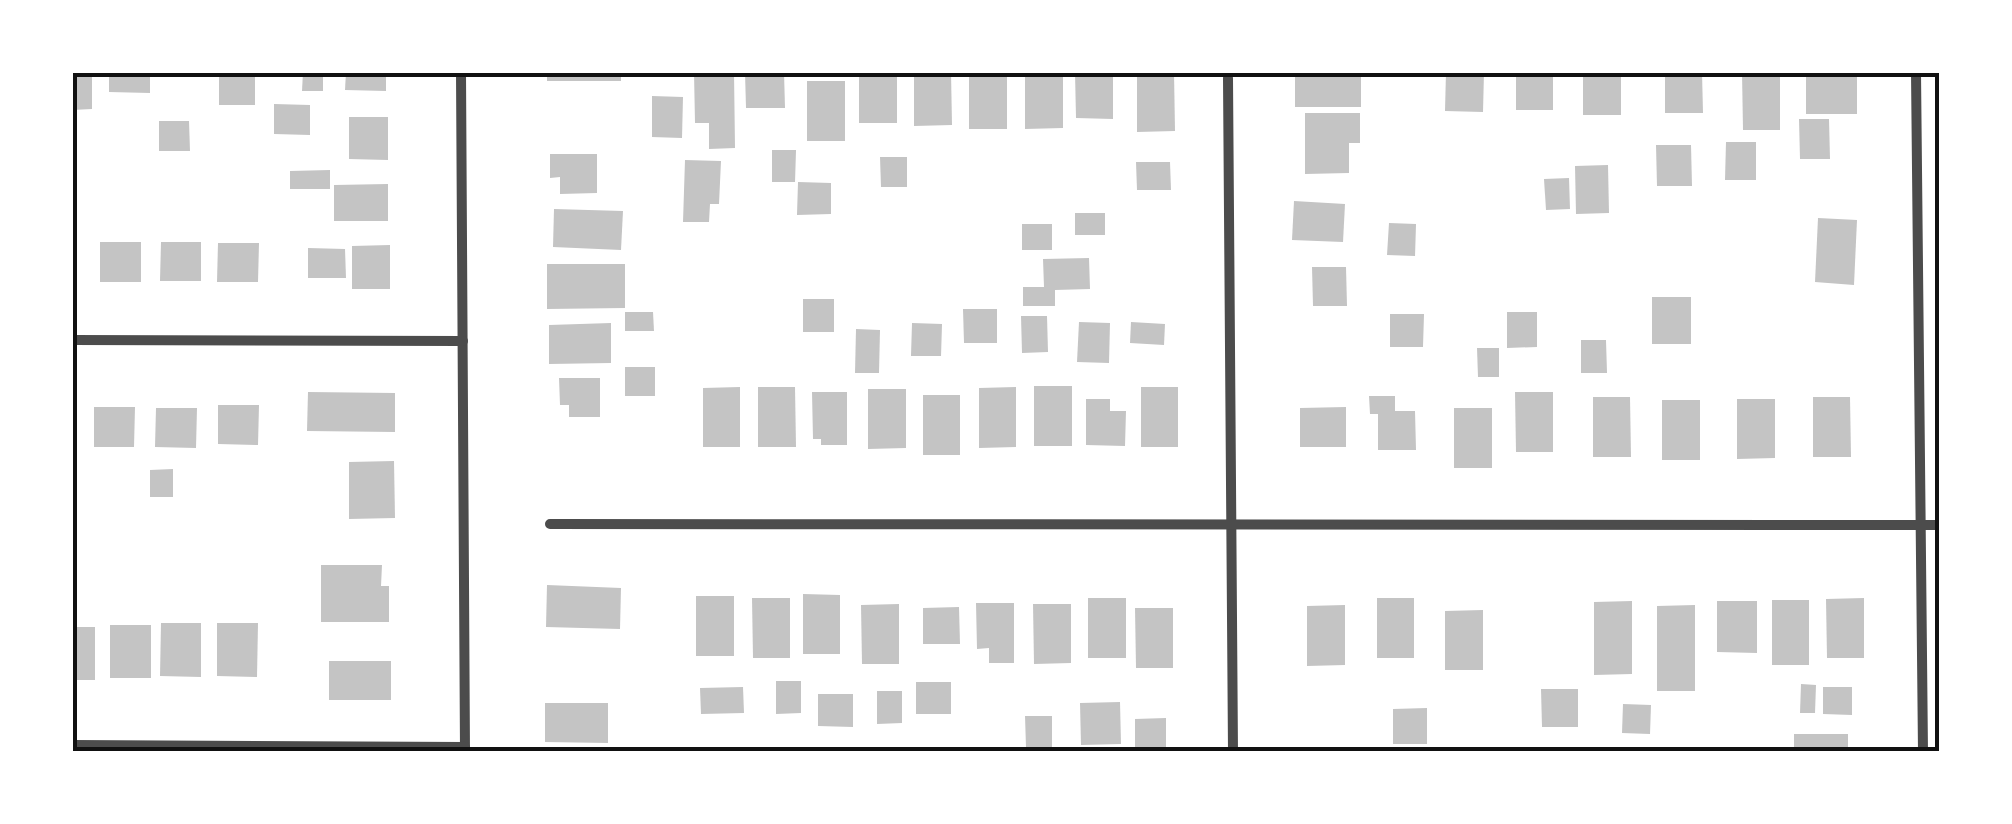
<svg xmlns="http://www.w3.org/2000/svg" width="2012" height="824" viewBox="0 0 2012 824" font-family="'Alegreya Sans',sans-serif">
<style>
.building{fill:#c4c4c4}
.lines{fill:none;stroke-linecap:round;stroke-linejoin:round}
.minor{stroke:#4c4c4c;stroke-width:10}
.neatline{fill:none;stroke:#111;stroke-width:4}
</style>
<rect width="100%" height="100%" fill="#fff"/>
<g class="building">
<polygon points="109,72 150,72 150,93 109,92"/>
<rect x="219" y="72" width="36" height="33"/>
<polygon points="303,72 323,72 323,91 302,91"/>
<polygon points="346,72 386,72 386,91 345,90"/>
<rect x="547" y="72" width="74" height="9"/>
<polygon points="694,72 734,72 735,148 709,149 709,123 695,123"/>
<polygon points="745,72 784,72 785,108 746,108"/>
<rect x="859" y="72" width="38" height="51"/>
<polygon points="914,72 951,72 952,125 914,126"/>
<rect x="969" y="72" width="38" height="57"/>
<polygon points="1025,72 1063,72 1063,128 1025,129"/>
<polygon points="1075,72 1113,72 1113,119 1076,118"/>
<polygon points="1137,72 1174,72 1175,131 1137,132"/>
<rect x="1295" y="72" width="66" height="35"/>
<polygon points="1446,72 1484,72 1483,112 1445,111"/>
<rect x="1516" y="72" width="37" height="38"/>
<rect x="1583" y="72" width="38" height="43"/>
<polygon points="1665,72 1702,72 1703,113 1665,113"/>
<polygon points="1742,72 1780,72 1780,130 1743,130"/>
<rect x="1806" y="72" width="51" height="42"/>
<polygon points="72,76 92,76 92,109 72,110"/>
<rect x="807" y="81" width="38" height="60"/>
<polygon points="652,96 683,97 682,138 652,137"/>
<polygon points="274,104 310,105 310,135 274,134"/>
<polygon points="1305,113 1360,113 1360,143 1349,143 1349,173 1305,174"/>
<polygon points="349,117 388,117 388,160 349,159"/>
<polygon points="1799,119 1829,119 1830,159 1800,159"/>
<polygon points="159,121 189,121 190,151 159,151"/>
<polygon points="1726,142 1756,142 1756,180 1725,180"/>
<polygon points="1656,145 1691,145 1692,186 1657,186"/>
<polygon points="772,150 796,150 795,182 772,182"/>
<polygon points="550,154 597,154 597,193 560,194 560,177 550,178"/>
<polygon points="880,157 907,157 907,187 881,187"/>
<polygon points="685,160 721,161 719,204 710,204 709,222 683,222"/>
<polygon points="1136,162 1170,162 1171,190 1137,190"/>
<polygon points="1608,165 1609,213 1576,214 1575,166"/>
<polygon points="330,170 330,189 290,189 290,171"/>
<polygon points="1569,178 1570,209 1546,210 1544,179"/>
<polygon points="798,182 831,183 831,214 797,215"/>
<polygon points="388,184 388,221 334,221 334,185"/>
<polygon points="1294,201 1345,204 1343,242 1292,240"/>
<polygon points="554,209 623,211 621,250 553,247"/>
<rect x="1075" y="213" width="30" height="22"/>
<polygon points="1818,218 1857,220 1854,285 1815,282"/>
<polygon points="1389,223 1416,224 1415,256 1387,255"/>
<rect x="1022" y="224" width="30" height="26"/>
<rect x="100" y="242" width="41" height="40"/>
<polygon points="161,242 201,242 201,281 160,281"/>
<polygon points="218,243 259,243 258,282 217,282"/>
<polygon points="390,245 390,289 352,289 352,246"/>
<polygon points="308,248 345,249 346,278 308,278"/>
<polygon points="1089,258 1090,289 1055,290 1055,306 1023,306 1023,287 1044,287 1043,259"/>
<polygon points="547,264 625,264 625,308 547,309"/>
<polygon points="1312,267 1346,267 1347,306 1313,306"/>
<rect x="1652" y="297" width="39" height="47"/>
<rect x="803" y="299" width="31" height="33"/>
<polygon points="963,309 997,309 997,343 964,343"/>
<polygon points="625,312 653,312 654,331 625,331"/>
<polygon points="1507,312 1537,312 1537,347 1507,348"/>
<polygon points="1390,314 1424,314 1423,347 1390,347"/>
<polygon points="1021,316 1047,316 1048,352 1022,353"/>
<polygon points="1079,322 1110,323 1109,363 1077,362"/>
<polygon points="1131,322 1165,324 1164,345 1130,343"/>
<polygon points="611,323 611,363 549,364 549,325"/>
<polygon points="912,323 942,324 941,356 911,356"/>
<polygon points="856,329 880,330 879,373 855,373"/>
<polygon points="1581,340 1606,340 1607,373 1581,373"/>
<polygon points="1477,348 1499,348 1499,377 1478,377"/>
<rect x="625" y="367" width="30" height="29"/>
<polygon points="559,378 600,378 600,417 569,417 569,405 560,405"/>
<rect x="1034" y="386" width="38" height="60"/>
<polygon points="740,387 740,447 703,447 703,388"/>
<polygon points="758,387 795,387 796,447 758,447"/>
<polygon points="1016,387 1016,447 979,448 979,388"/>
<rect x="1141" y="387" width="37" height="60"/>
<polygon points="868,389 906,389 906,448 868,449"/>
<polygon points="308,392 395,393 395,432 307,431"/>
<polygon points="812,392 847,392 847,445 821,445 821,439 813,439"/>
<polygon points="1515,392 1553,392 1553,452 1516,452"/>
<rect x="923" y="395" width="37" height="60"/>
<polygon points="1369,396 1395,396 1395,411 1415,411 1416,450 1378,450 1378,414 1370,414"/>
<polygon points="1593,397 1630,397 1631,457 1593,457"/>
<polygon points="1813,397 1850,397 1851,457 1813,457"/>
<polygon points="1086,399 1110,399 1110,411 1126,411 1125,446 1086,445"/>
<polygon points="1737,399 1775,399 1775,458 1737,459"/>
<rect x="1662" y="400" width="38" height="60"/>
<polygon points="218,405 259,405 258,445 218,444"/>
<polygon points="94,407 135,407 134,447 94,447"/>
<polygon points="1346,407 1346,447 1300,447 1300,408"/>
<polygon points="156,408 197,408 196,448 155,447"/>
<rect x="1454" y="408" width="38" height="60"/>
<polygon points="394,461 395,518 349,519 349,462"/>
<polygon points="173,469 173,497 150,497 150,470"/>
<polygon points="321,565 382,565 381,586 389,586 389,622 321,622"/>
<polygon points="547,585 621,588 620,629 546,627"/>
<polygon points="803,594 840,595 840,654 803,654"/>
<rect x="696" y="596" width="38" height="60"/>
<polygon points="752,598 790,598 790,658 753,658"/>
<rect x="1088" y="598" width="38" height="60"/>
<rect x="1377" y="598" width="37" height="60"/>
<polygon points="1864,598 1864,658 1827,658 1826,599"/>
<rect x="1772" y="600" width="37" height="65"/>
<polygon points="1632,601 1632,674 1594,675 1594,602"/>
<polygon points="1717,601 1757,601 1757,653 1717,652"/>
<polygon points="976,603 1014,603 1014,663 989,663 989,648 977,649"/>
<polygon points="899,604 899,664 862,664 861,605"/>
<polygon points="1033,604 1071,604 1071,663 1034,664"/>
<polygon points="1345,605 1345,665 1307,666 1307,606"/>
<polygon points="1695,605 1695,691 1657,691 1657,606"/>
<polygon points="959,607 960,644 923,644 923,608"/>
<polygon points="1135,608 1173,608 1173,668 1136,668"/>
<polygon points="1483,610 1483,670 1445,670 1445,611"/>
<polygon points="161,623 201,623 201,677 160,676"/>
<polygon points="217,623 258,623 257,677 217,676"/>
<rect x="110" y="625" width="41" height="53"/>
<rect x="72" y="627" width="23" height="53"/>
<rect x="329" y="661" width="62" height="39"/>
<polygon points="776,681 801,681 801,713 776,714"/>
<rect x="916" y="682" width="35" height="32"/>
<polygon points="1801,684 1816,685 1815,713 1800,713"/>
<polygon points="743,687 744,713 701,714 700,688"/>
<polygon points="1823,687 1852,687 1852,715 1823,714"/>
<polygon points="1541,689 1578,689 1578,727 1542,727"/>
<polygon points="877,691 902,691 902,723 877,724"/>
<polygon points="818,694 853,694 853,727 818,726"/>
<polygon points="1120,702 1121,744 1081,745 1080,703"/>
<polygon points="545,703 608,703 608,743 545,742"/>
<polygon points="1623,704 1651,705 1650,734 1622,733"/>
<polygon points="1427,708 1427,744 1393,744 1393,709"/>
<polygon points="1025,716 1052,716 1052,747 1026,748"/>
<polygon points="1166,718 1166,747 1135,747 1135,719"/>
<rect x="1794" y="734" width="54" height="18"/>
</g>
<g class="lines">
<g class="minor">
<polyline points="461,72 465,752"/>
<polyline points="1916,72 1923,752"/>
<polyline points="1228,78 1233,752"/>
<polyline points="72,340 463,341"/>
<polyline points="550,524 1940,525"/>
<polyline points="72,745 465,747"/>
</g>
</g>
<rect width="2012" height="824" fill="none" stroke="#ffffff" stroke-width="150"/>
<rect x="75" y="75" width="1862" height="674" class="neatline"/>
</svg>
